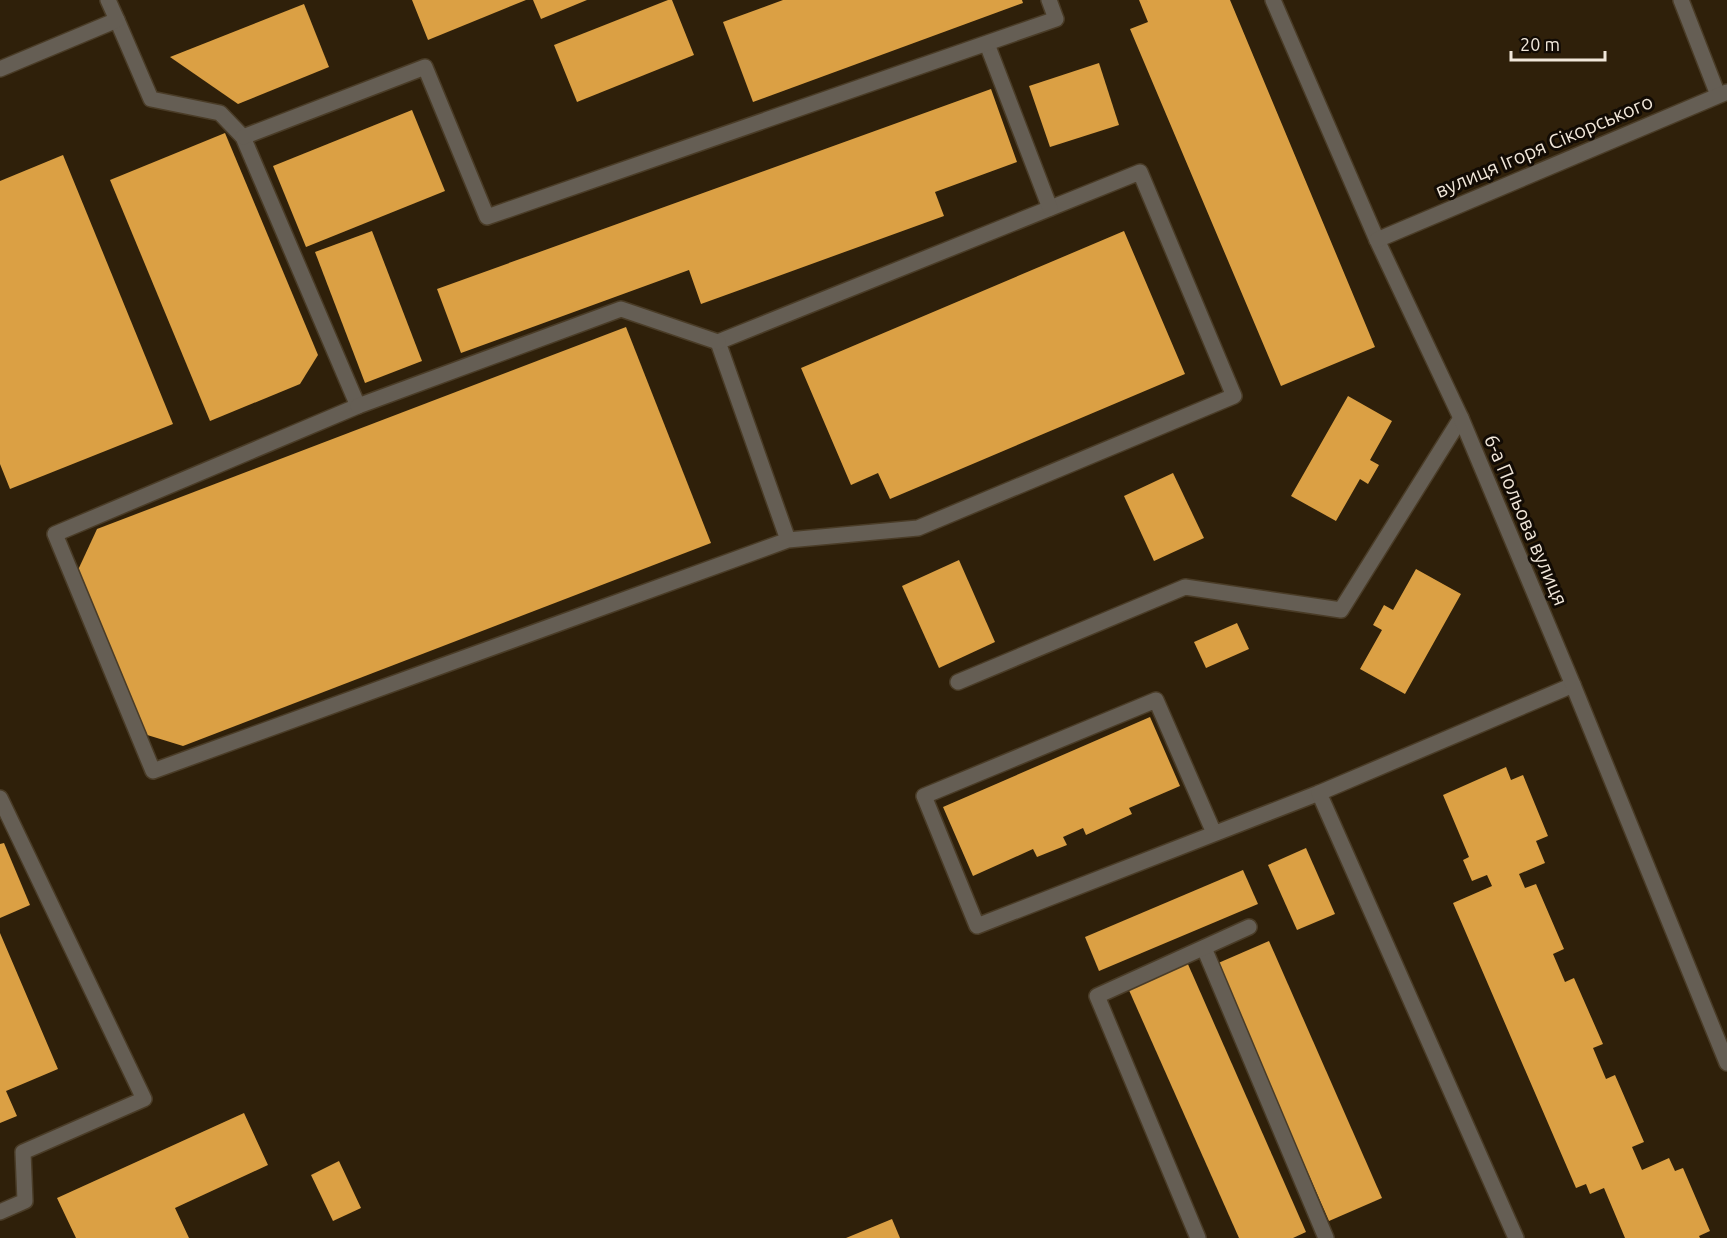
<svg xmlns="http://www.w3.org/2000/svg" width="1727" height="1238" viewBox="0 0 1727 1238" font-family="Ubuntu,sans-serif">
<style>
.building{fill:#dba044}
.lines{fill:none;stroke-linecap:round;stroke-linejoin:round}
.service-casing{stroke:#4a3c27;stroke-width:18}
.minor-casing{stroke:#4a3c27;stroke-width:18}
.service{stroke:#655e54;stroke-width:15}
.minor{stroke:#655e54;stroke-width:15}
.labels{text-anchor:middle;stroke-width:6;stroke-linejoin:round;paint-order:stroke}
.street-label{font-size:20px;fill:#f1e7da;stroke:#120b04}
</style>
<rect width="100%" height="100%" fill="#2f200a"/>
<g class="building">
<polygon points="412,0 526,0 428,40"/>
<polygon points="533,0 587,0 541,19"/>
<polygon points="668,0 672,0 694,55 577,102 554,45"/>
<polygon points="783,0 1022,0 1023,3 753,102 723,22"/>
<polygon points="1139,0 1230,0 1375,347 1281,386 1130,29 1148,22"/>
<polygon points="304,4 329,67 238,104 170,57"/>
<polygon points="1099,63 1119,125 1050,147 1029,86"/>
<polygon points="991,89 1017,162 935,192 944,216 701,304 689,270 461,353 437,289"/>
<polygon points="412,110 445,191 306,247 273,166"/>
<polygon points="225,133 318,355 300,384 210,421 110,180"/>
<polygon points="63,155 173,424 10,489 0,464 0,181"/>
<polygon points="372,231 422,361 365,383 315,252"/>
<polygon points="1124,231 1185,374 890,499 878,473 851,485 801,368"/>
<polygon points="626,327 711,543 183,746 144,734 78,570 97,529"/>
<polygon points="1348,396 1392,421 1370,460 1379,465 1368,484 1360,479 1336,521 1291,496"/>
<polygon points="1173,473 1204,538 1154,561 1124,496"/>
<polygon points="959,560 995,642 939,668 902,586"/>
<polygon points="1416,569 1461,594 1405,694 1360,669 1382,630 1373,625 1384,605 1393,610"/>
<polygon points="1237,623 1249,649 1206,668 1194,642"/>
<polygon points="1150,717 1180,786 1129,808 1132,814 1086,835 1083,828 1063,837 1067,845 1037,857 1033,849 973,876 943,807"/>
<polygon points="1506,767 1511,780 1523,775 1548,836 1536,841 1545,863 1519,874 1525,888 1536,884 1564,949 1553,954 1565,982 1574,978 1603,1044 1593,1048 1606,1079 1615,1075 1644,1142 1632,1147 1642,1170 1669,1158 1675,1171 1683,1168 1710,1231 1699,1236 1700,1238 1625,1238 1604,1188 1590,1194 1586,1184 1576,1188 1453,903 1492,886 1487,875 1472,881 1463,860 1469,857 1443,795"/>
<polygon points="4,843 30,905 0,918 0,844"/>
<polygon points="1306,848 1335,914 1297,930 1268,865"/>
<polygon points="1243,870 1258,904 1099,971 1085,937"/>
<polygon points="0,933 58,1069 6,1091 17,1116 0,1123"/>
<polygon points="1269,941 1382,1198 1329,1221 1216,964"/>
<polygon points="1187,962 1306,1232 1293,1238 1239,1238 1128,988"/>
<polygon points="244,1113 268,1165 175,1208 189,1238 76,1238 57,1198"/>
<polygon points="339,1161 361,1208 333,1221 311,1175"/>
<polygon points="892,1219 900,1238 846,1238"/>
</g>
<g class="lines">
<defs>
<g id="service">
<polyline points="117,20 151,99 220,113 243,137 358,406 55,534 153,771 788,540 718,342 1140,172 1234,396 918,528 788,540"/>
<polyline points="987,44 1050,208"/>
<polyline points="0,69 117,20 108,0"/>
<polyline points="243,137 425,67 487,217 1056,19 1049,0"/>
<polyline points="358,406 621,309 718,342"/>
<polyline points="958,682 1185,587 1341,610 1461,418"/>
<polyline points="0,798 144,1099 23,1152 25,1201 0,1212"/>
<polyline points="1214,833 1156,700 924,796 977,926 1319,793"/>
<polyline points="1204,948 1326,1238"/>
<polyline points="1198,1238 1097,996 1249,927"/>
<polyline points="1516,1238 1319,793 1573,685"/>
</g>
<g id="minor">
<polyline points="1273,0 1377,240 1461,418 1573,685 1727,1063"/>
<polyline points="1681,0 1718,95"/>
<polyline points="1377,240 1727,92"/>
</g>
</defs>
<use href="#service" class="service-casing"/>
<use href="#minor" class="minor-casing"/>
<use href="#service" class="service"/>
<use href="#minor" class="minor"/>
</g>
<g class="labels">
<g class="street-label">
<text transform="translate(1544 146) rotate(-23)" y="7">вулиця Ігоря Сікорського</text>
<text transform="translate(1526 520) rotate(67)" y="7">6-а Польова вулиця</text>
</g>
</g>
<path d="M1511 51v9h94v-9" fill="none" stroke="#f1e7da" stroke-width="3"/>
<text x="1520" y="51" font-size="18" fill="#f1e7da" stroke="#120b04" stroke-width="4.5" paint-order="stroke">20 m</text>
</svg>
